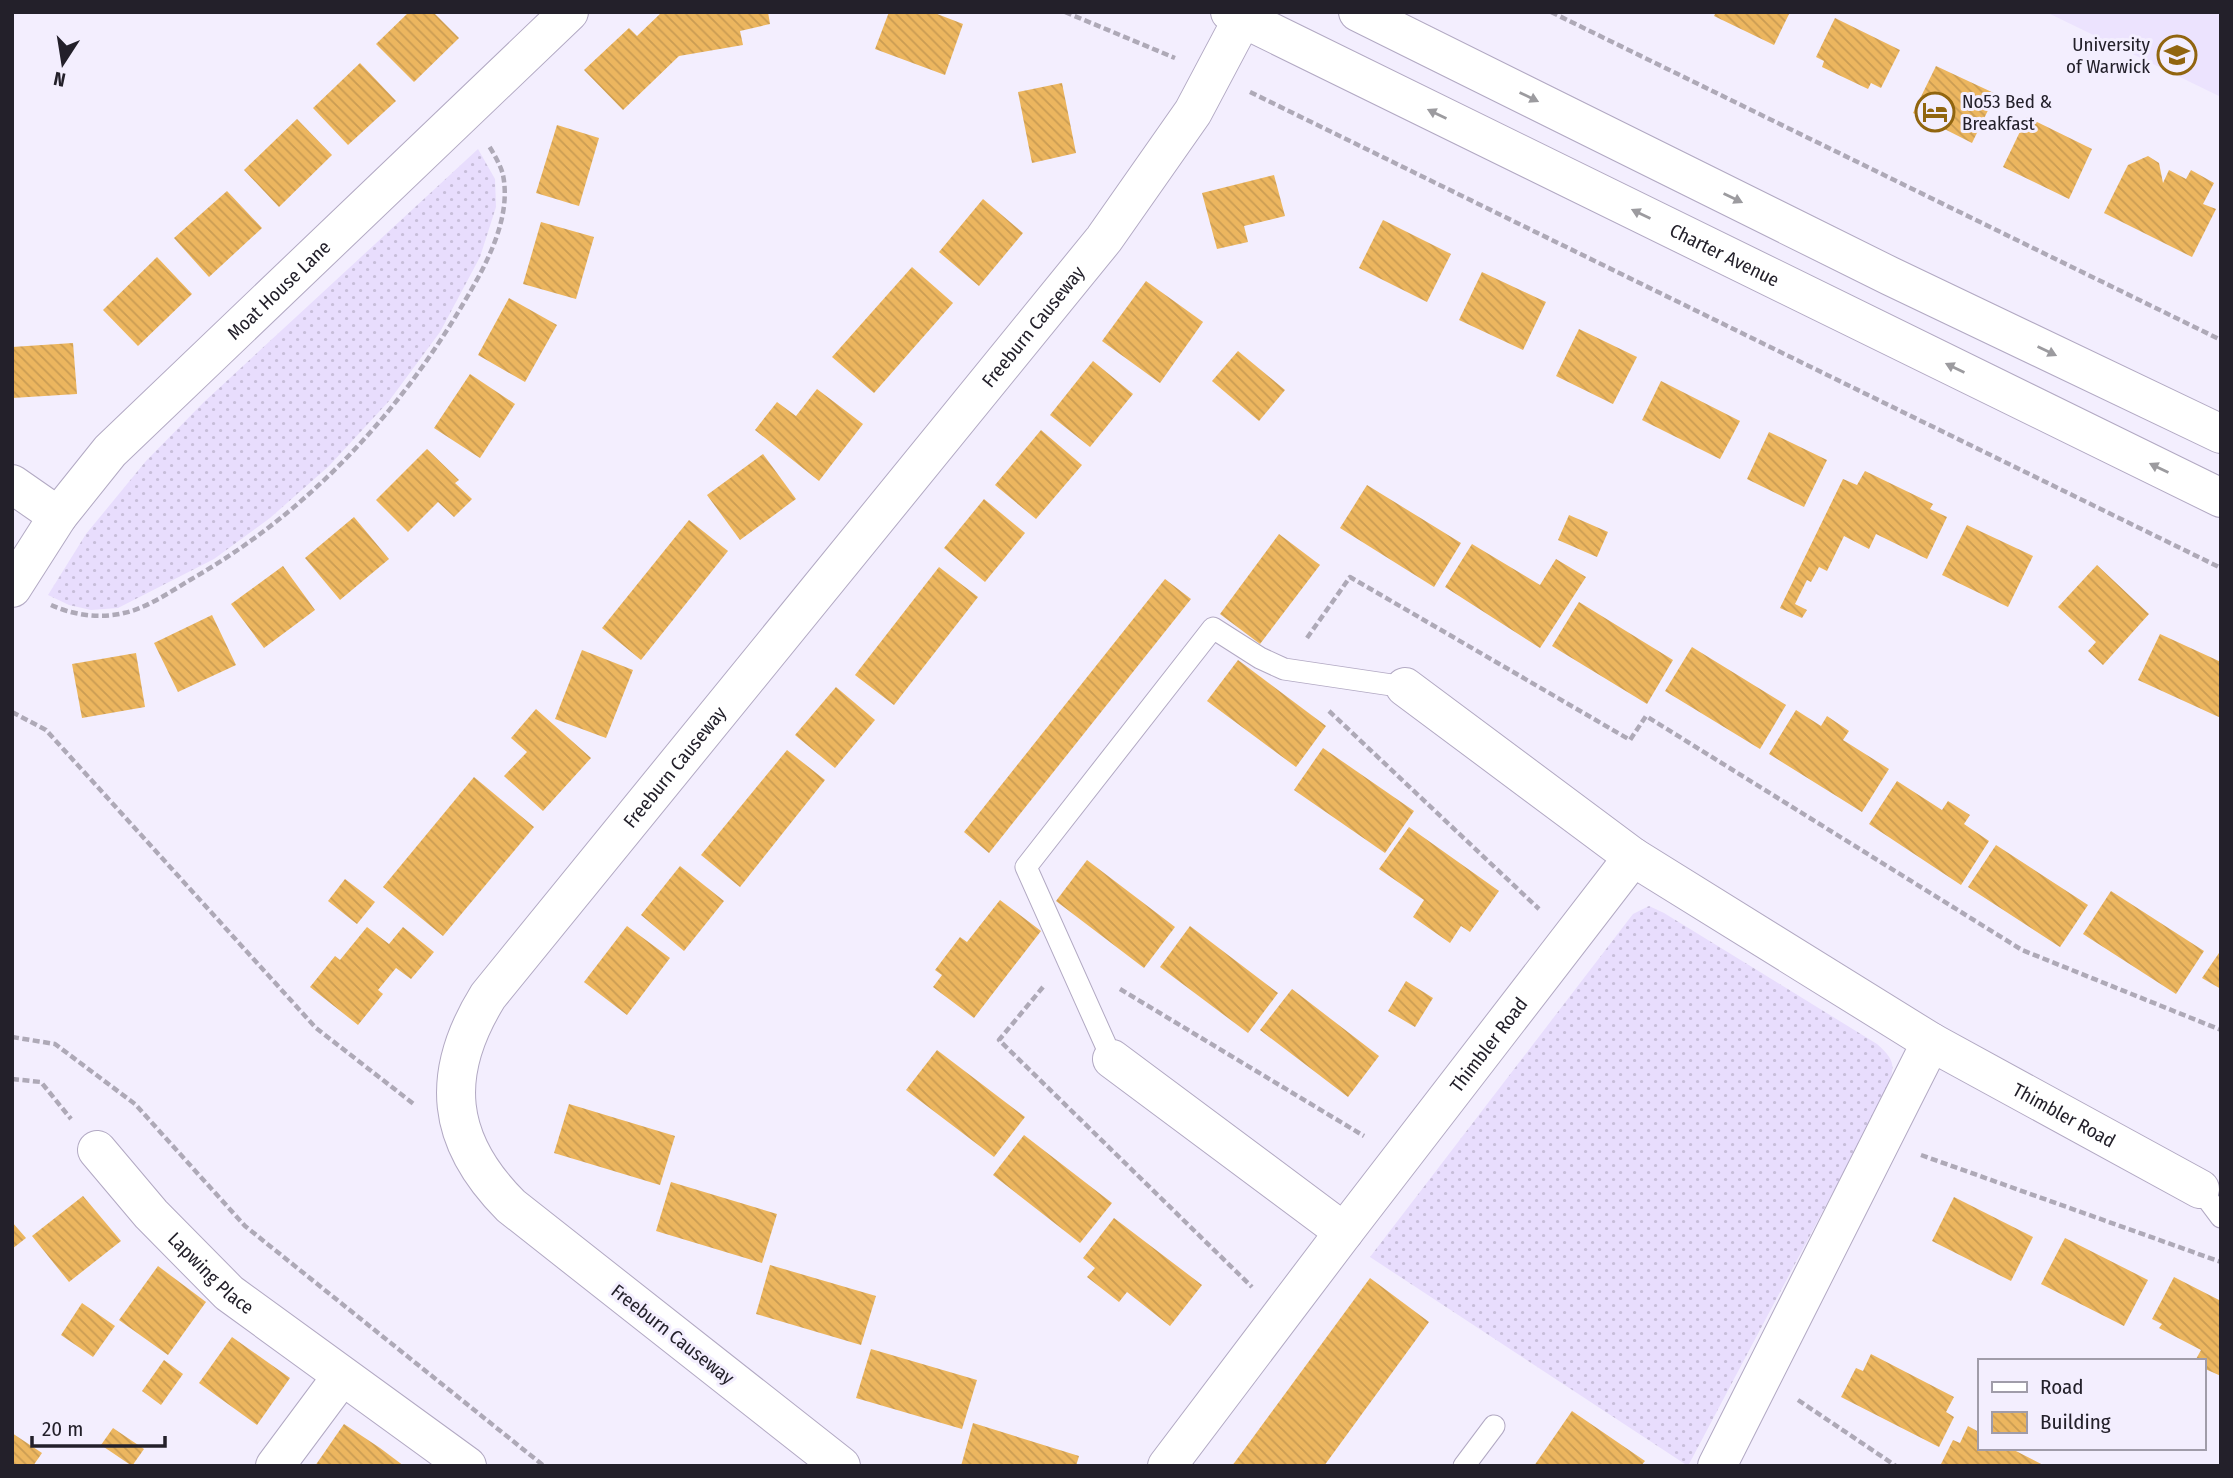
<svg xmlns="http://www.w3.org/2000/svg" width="2233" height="1478" viewBox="0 0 2233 1478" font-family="'Fira Sans Condensed',sans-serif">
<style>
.built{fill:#ece3fe}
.grass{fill:url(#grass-dots)}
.building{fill:url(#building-back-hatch)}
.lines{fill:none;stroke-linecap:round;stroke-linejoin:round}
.service-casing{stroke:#b2a9c3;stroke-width:23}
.minor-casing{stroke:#b2a9c3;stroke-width:40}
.tertiary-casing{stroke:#b2a9c3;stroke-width:40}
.path{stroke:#aea9b7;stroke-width:4.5;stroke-dasharray:7 3.5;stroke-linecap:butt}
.service{stroke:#fff;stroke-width:21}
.minor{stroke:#fff;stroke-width:38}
.tertiary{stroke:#fff;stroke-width:38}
.oneway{fill:#9c9b9f}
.labels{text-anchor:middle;stroke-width:6;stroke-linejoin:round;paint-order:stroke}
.poi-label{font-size:19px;fill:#23202a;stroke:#f3eefe;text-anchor:end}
.street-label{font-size:19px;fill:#23202a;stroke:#f3eefe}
</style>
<defs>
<pattern id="grass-dots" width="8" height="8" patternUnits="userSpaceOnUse" patternTransform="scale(1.75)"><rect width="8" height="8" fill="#e8ddfd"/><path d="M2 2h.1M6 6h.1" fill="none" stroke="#c7bdd9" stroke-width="1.8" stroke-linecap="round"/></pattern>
<pattern id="building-back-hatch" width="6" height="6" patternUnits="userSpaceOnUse" patternTransform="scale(1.75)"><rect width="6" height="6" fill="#ecb65f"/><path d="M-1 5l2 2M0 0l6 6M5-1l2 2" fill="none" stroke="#ca9c53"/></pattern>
</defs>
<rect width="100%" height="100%" fill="#f3eefe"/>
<polygon class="built" points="2046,12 2221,12 2221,97"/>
<g class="grass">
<polygon points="478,149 495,179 496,207 480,257 440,332 389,401 329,466 270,518 214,559 118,608 91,610 69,605 48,595 86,534 146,461 204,402"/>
<path d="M1649,906L1664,913L1877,1044C1895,1060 1895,1065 1888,1088L1688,1466L1370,1257L1633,914Z"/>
</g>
<g class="building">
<polygon points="409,12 433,12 459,38 414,82 376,44"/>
<polygon points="662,12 768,12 770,24 740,31 743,45 679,56 623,110 584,70 629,28 637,36"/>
<polygon points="889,12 932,12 963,24 945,75 875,49"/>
<polygon points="1716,12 1790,12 1774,45 1714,16"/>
<polygon points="1835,18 1900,50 1881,88 1871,83 1868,89 1822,67 1824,61 1816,57"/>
<polygon points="360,63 396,101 348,145 313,108"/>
<polygon points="1936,66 1996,94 1972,143 1913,113"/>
<polygon points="1062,83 1076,153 1032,163 1018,92"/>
<polygon points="2027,117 2092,149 2069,199 2003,167"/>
<polygon points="297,119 332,155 279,207 244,170"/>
<polygon points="557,125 599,138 579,206 536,193"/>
<polygon points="2148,156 2159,163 2163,183 2169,170 2186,179 2191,170 2214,183 2203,204 2216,209 2192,257 2104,213 2128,165"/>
<polygon points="1274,175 1285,216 1244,226 1248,242 1217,249 1202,193"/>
<polygon points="227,191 262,228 209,277 174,238"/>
<polygon points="983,199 1023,233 979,286 939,252"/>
<polygon points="1383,220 1451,254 1427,302 1359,268"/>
<polygon points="541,222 594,237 576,299 523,284"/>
<polygon points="157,257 192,294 138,346 103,310"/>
<polygon points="912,267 953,303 874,393 832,357"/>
<polygon points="1482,272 1546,302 1523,350 1459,320"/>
<polygon points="1146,281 1203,322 1160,383 1102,341"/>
<polygon points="509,298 557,325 525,382 478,355"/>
<polygon points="1579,329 1637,357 1613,404 1556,376"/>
<polygon points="73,343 77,394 12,398 12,347"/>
<polygon points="1238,351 1285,390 1259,421 1212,381"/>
<polygon points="1093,361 1133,394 1090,447 1050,415"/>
<polygon points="470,374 515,404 480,458 434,428"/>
<polygon points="1661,381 1740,421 1720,459 1642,420"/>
<polygon points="817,389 863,424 819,481 755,430 777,402 796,416"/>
<polygon points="1041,430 1082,465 1036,519 995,485"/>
<polygon points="1769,432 1827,460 1804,507 1747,479"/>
<polygon points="427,449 459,480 455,483 472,499 454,517 438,502 408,532 376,500"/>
<polygon points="763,454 796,499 740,540 707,495"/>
<polygon points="1865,471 1933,504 1930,509 1947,517 1927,559 1876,534 1869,549 1844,536 1827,571 1819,567 1811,582 1807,580 1795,604 1807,610 1802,618 1780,608 1843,479 1857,485"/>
<polygon points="1367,485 1461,543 1434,587 1340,528"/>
<polygon points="984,499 1025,533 985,582 944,548"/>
<polygon points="1569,515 1608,532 1597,557 1558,540"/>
<polygon points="354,517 389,559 340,600 305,558"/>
<polygon points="689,520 728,551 641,660 602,628"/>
<polygon points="1967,525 2033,556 2008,607 1942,575"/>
<polygon points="1279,534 1320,565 1260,644 1220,614"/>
<polygon points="1472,544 1540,585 1556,559 1586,577 1540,648 1445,587"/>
<polygon points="2097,565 2149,614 2103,665 2088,651 2096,642 2058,607"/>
<polygon points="283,566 315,610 264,648 231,604"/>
<polygon points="939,567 978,597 894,705 855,675"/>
<polygon points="1165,579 1191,599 989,853 964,832"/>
<polygon points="1579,602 1673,660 1647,704 1552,646"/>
<polygon points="212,615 236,665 178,692 154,643"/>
<polygon points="2160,634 2221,662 2221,718 2138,680"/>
<polygon points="1692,647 1786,705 1760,749 1665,691"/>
<polygon points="582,650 633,670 606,738 555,719"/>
<polygon points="136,653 145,707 82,718 72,664"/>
<polygon points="1238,660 1326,726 1296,767 1207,701"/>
<polygon points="836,687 875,720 835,768 795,735"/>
<polygon points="536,709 591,758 543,811 504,776 527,752 511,738"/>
<polygon points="1796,710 1821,726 1827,716 1849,731 1843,740 1889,769 1862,812 1769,754"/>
<polygon points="1323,748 1414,811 1385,853 1294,790"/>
<polygon points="787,750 825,780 740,887 701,855"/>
<polygon points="474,777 534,827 443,936 383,887"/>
<polygon points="1897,781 1942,810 1948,801 1970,815 1964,824 1989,841 1961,885 1869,824"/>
<polygon points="1409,827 1499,891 1470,932 1461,926 1450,943 1413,917 1424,900 1379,869"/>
<polygon points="1996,845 2088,905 2060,947 1968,887"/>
<polygon points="1087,860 1175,927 1144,968 1056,901"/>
<polygon points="680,866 724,901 684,951 641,915"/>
<polygon points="345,879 375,902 357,924 328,901"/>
<polygon points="2111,891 2204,951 2176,994 2083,934"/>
<polygon points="1000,900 1041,931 974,1018 933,987 942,975 935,970 960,937 967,942"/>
<polygon points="627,926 670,958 627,1015 584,982"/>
<polygon points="1190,926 1278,993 1248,1033 1160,967"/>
<polygon points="367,927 389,944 403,927 434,952 411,979 396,968 378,990 383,994 358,1025 310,987 335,956 340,960"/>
<polygon points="2221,950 2221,989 2202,978"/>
<polygon points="1406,981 1433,998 1415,1027 1388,1011"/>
<polygon points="1292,989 1379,1056 1348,1097 1260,1030"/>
<polygon points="937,1050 1025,1117 994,1157 906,1090"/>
<polygon points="569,1104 675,1136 660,1185 554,1153"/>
<polygon points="1024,1135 1112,1203 1080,1243 993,1175"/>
<polygon points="671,1182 777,1214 762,1263 656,1231"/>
<polygon points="83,1196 121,1241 69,1282 32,1236"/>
<polygon points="1954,1197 2033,1237 2011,1281 1932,1241"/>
<polygon points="1114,1218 1202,1285 1170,1326 1127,1292 1119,1302 1087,1277 1095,1268 1083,1258"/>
<polygon points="12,1222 26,1238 12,1249"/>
<polygon points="2065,1238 2148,1280 2124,1326 2041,1284"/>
<polygon points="770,1265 876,1296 861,1345 756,1314"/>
<polygon points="158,1266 206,1302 168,1355 119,1320"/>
<polygon points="2174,1277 2221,1301 2221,1376 2203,1368 2203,1361 2195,1361 2201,1350 2159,1328 2162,1324 2152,1319"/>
<polygon points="1370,1278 1429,1322 1324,1466 1232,1466"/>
<polygon points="82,1303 115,1326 93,1357 61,1335"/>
<polygon points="232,1337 290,1378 257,1425 199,1383"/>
<polygon points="871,1349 977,1380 962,1429 856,1398"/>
<polygon points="1871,1354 1954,1397 1946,1412 1954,1417 1939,1447 1841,1397 1856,1368 1863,1371"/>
<polygon points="164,1360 183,1374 161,1405 142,1391"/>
<polygon points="1572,1411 1645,1461 1641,1466 1534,1466"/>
<polygon points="973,1423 1079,1456 1076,1466 961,1466"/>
<polygon points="344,1424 380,1448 404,1466 315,1466"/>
<polygon points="1968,1426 1979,1432 1979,1448 2010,1448 2045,1466 1940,1466 1953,1440 1960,1443"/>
<polygon points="113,1428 144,1449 132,1466 101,1445"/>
<polygon points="12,1433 42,1453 33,1466 12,1466"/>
</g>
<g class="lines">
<defs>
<g id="service">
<polyline points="1112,1059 1026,867 1213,628 1260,658 1284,669 1405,687"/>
<polyline points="2200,1189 2221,1217"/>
<polyline points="1464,1466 1494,1426"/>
</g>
<g id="minor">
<polyline points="12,484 58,516"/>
<path id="s1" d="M12,588L58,516L110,451L569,12"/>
<polyline points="1405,687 1633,857"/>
<path id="s2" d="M1931,1042L2200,1189"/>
<polyline points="1112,1059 1344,1232"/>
<path id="s3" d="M97,1150L151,1214L229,1293L467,1466"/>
<polyline points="275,1466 342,1376"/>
<path id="s4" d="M841,1466L511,1206C446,1141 439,1075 488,996L1104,239L1193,112L1246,12"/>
<path id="s5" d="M1167,1466L1344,1232L1633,857L1931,1042L1717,1466"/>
</g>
<g id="tertiary">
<path id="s6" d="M1230,12L2221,498"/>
<polyline points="1358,12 1890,276 2221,434"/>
</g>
</defs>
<use href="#service" class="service-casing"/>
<use href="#minor" class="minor-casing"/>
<use href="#tertiary" class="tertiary-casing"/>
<g class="path">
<polyline points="1065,12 1175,58"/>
<polyline points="1551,12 2221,340"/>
<polyline points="1250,92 2221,568"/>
<path d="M51,605C73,615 100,619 124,613C147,608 170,592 190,580C305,514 396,418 463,304C485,267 512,219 503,175C501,166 494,154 489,146"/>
<polyline points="1307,638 1350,577 1630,740 1646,716 2022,950 2221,1030"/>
<polyline points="1329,711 1539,909"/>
<polyline points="12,712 46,730 316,1028 415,1105"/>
<polyline points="1043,987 999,1040 1252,1287"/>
<polyline points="1120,989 1364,1136"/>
<polyline points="12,1037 55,1044 135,1104 245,1226 544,1466"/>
<polyline points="12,1079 41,1082 71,1119"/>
<polyline points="1921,1155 2221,1262"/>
<polyline points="1798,1400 1896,1466"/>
</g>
<use href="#service" class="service"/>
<use href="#minor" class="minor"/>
<use href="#tertiary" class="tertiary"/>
</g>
<defs><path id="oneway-solid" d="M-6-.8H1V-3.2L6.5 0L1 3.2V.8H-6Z" transform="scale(1.75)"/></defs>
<g class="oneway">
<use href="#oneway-solid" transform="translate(1529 97) rotate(26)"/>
<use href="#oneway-solid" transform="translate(1437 114) rotate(-154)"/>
<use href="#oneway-solid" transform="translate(1733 198) rotate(26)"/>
<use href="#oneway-solid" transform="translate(1641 214) rotate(-154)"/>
<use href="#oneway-solid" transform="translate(2047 351) rotate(26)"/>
<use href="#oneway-solid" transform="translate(1955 368) rotate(-154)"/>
<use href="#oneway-solid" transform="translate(2159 468) rotate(-154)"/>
</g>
<defs>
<symbol id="university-ring" viewBox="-11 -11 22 22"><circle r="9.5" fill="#f3eefe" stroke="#91650f" stroke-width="1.5"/><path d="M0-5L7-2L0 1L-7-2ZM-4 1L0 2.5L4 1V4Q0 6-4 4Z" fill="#91650f"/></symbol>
<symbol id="hotel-ring" viewBox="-11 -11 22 22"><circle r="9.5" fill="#f3eefe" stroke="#91650f" stroke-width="1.5"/><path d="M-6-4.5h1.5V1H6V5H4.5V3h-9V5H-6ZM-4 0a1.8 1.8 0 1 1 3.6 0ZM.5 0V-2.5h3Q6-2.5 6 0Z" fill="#91650f"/></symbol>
</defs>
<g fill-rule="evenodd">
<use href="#university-ring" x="2155" y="33" width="44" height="44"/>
<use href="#hotel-ring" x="1913" y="90" width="44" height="44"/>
</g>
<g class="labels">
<g class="poi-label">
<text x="2150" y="51">University<tspan x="2150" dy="22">of Warwick</tspan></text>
<text x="1962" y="108" text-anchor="start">No53 Bed &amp;<tspan x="1962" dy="22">Breakfast</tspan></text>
</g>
<g class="street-label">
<text dy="7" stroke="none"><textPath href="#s6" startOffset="551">Charter Avenue</textPath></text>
<text dy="7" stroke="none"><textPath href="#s1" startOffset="402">Moat House Lane</textPath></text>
<text dy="7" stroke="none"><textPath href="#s4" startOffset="1516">Freeburn Causeway</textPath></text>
<text dy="7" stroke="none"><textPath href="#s4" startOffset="948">Freeburn Causeway</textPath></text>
<text dy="7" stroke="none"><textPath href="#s5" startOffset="530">Thimbler Road</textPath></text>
<text dy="7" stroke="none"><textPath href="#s2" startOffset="152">Thimbler Road</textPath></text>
<text dy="7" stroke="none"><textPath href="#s3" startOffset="168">Lapwing Place</textPath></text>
<text transform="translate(673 1334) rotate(38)" y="7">Freeburn Causeway</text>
</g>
</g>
<rect width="2233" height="1478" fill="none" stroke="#23202a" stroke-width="28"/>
<rect x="1978" y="1359" width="228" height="91" fill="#f3eefe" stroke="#a09ca9" stroke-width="2"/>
<rect x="1992" y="1382" width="35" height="10" fill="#ffffff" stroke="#a09ca9" stroke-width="2"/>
<text x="2040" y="1394" font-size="21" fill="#23202a">Road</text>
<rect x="1992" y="1412" width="35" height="21" fill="url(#building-back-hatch)" stroke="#a09ca9" stroke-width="2"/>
<text x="2040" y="1429" font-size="21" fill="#23202a">Building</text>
<g transform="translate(63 63) rotate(192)" stroke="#f3eefe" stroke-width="5" paint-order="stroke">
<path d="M0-5L12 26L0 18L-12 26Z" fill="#23202a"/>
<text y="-10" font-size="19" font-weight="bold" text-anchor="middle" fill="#23202a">N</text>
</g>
<path d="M32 1436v10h133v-10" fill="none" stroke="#23202a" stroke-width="3.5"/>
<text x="42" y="1436" font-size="21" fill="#23202a" stroke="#f3eefe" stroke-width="5" paint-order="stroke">20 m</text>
</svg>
